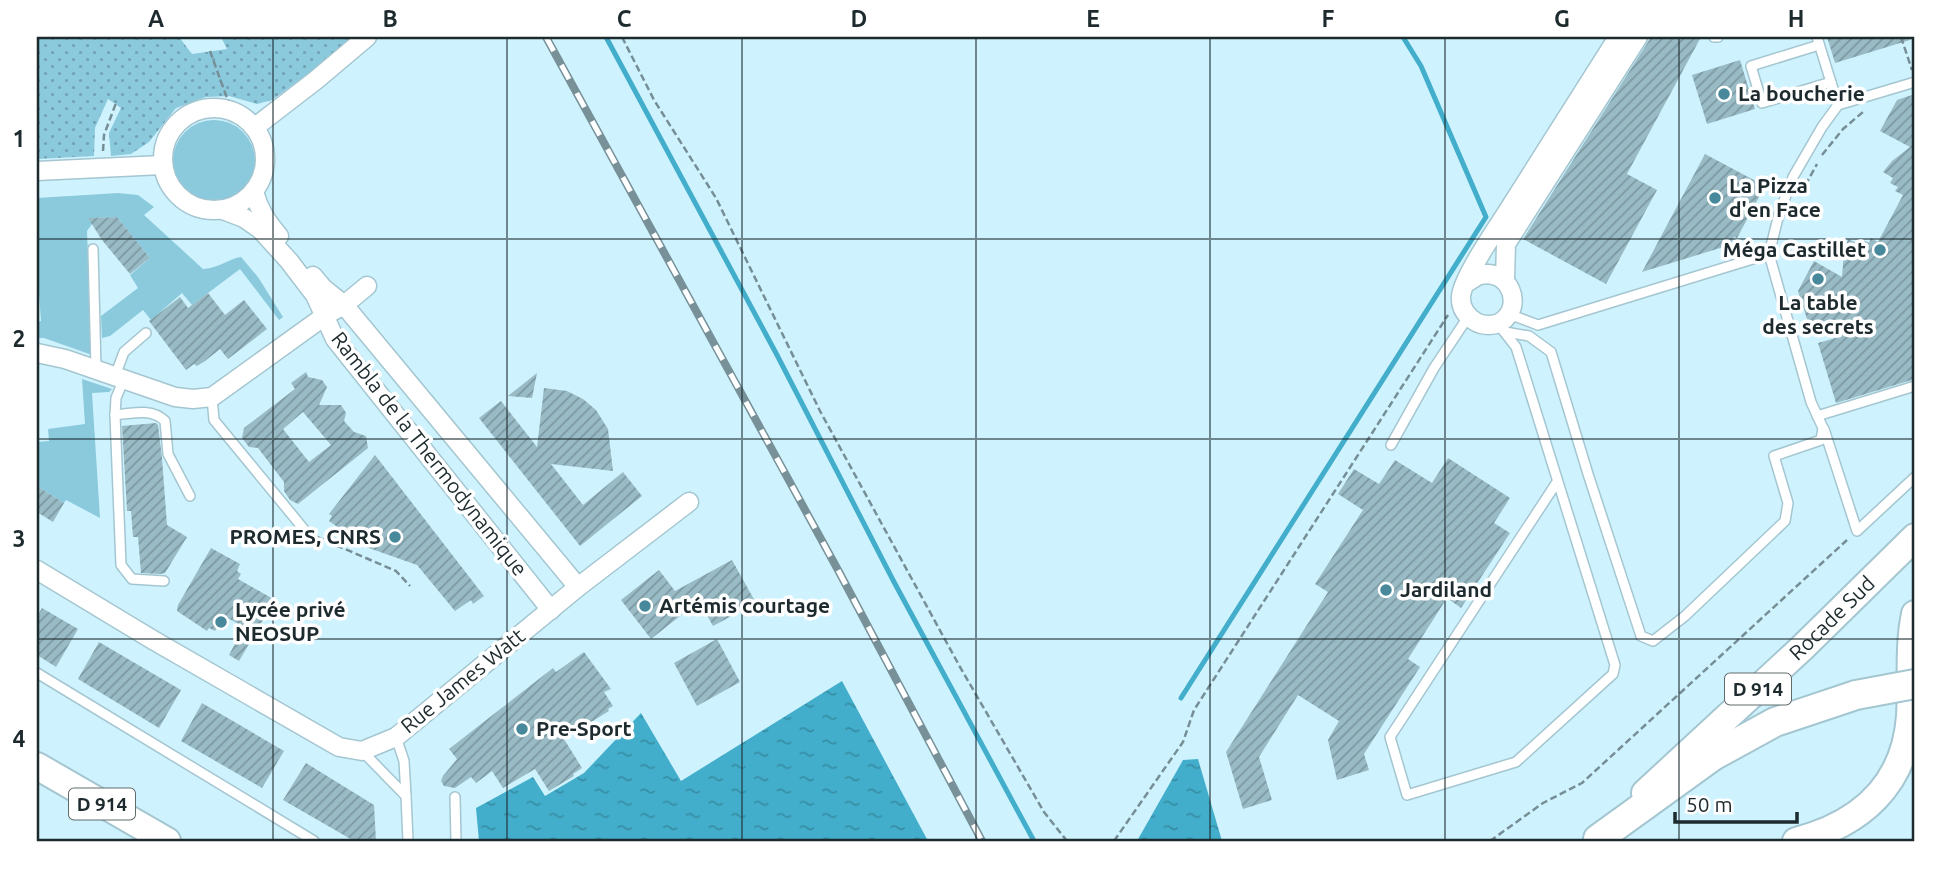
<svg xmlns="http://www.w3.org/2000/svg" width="1952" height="878" viewBox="0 0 1952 878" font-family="Ubuntu,sans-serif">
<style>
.grass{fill:#8bc9dd}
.park{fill:url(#park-dots)}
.water{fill:url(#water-ripples)}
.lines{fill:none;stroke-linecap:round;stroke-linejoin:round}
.stream{stroke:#42aecb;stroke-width:5}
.building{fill:url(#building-hatch);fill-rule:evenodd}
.service-casing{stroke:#a4c6d1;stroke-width:12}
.minor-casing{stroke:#a4c6d1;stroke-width:21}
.primary-casing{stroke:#a4c6d1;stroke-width:30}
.trunk-casing{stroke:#a4c6d1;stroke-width:32}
.path{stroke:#768e96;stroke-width:2.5;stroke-dasharray:7 3.5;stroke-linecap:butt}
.service{stroke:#fff;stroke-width:9}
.minor{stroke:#fff;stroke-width:18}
.primary{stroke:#fff;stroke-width:26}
.trunk{stroke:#fff;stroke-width:28}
.rail-casing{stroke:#789199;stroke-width:8}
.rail{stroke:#fff;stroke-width:5;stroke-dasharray:16;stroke-linecap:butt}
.trunk-bridge-casing{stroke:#a4c6d1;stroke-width:32;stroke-linecap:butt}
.trunk-bridge{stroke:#fff;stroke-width:28}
.grid{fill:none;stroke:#1d2a2e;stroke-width:2;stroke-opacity:0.55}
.poi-dot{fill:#47889b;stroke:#fff;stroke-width:2.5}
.labels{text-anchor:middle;stroke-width:7;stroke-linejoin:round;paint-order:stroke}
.shield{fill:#fff;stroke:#616a6d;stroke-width:2}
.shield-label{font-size:19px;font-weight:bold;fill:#1d2a2e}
.poi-label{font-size:21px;font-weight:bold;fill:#1d2a2e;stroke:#fff;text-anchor:start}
.street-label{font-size:21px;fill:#1d2a2e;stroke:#fff}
.neatline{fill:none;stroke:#1d2a2e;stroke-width:2.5}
.grid-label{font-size:23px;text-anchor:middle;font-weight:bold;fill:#1d2a2e}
</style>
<defs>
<pattern id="park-dots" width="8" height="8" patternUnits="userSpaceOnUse" patternTransform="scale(1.75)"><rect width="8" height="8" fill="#8bc9dd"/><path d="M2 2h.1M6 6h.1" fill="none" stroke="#71a3b4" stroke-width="1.8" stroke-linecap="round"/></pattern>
<pattern id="water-ripples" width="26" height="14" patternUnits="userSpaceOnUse" patternTransform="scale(1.75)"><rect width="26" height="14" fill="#42aecb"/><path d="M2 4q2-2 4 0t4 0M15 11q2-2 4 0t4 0" fill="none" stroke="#378ea5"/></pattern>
<pattern id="building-hatch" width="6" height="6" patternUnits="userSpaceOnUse" patternTransform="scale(1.75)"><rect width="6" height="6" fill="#99bbc6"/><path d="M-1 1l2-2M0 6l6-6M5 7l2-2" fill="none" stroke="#7c98a1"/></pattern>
</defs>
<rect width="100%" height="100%" fill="#cff3fe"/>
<g class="grass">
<circle cx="214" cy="161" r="41"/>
<path d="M118,193L138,195L154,207L144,215L203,269C220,268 230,258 241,257L258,277L283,317L279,320L240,269L192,305L182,293L151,320L143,310L110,336L102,338L101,316L138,288L130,275L150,258L117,217L92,218V224L87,231L92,355L44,338H37V322L41,321L37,266V198Z"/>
<polygon points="82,379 112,389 109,392 92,393 100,518 66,500 64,503 37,486 37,442 49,441 48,429 85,424"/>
</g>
<polygon class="park" points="37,37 179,37 192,54 227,49 221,37 354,37 349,44 272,100 257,104 229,96 206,97 176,108 149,142 131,154 111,156 109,133 121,108 108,99 95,128 94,156 37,159"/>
<g class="water">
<polygon points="842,681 928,841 479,841 476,808 533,777 545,796 584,773 641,713 681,781"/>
<polygon points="1198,759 1222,841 1137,841 1183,760"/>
</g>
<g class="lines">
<g class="stream">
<polyline points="606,37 777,355 894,582 1034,841"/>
<polyline points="1181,698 1486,217 1421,66 1403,37"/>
</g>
</g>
<g class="building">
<polygon points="1651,37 1701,37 1627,174 1657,190 1606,284 1523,239"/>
<polygon points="1827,37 1909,37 1910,40 1835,63"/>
<polygon points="1740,60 1755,109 1707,124 1692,75"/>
<polygon points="1915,94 1915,379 1836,403 1818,343 1839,337 1807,319 1798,291 1814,261 1842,277 1844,252 1848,239 1859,244 1861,239 1869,243 1871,238 1878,242 1903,195 1895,191 1898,187 1890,183 1893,178 1883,172 1892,161 1910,147 1880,131 1897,100"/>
<polygon points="1705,154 1765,186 1737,238 1734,237 1730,245 1642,272"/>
<polygon points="117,217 150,258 130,274 102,240 88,218"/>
<polygon points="208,293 225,315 244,300 267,329 228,359 220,349 205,361 197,366 194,364 186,370 149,321 180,297 188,308"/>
<path d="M306,372L308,377L322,380L327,387L319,405H341L346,413L344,421L354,432L366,436L368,448L298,504L290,500L284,491V482L258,448L249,447L242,438L244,428L295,389L291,383ZM303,412L331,445L309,462L283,429Z"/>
<polygon points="537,373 532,398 508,396"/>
<polygon points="544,388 567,391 583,399 596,410 608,429 613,471 551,464 583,505 623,472 642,496 580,546 479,418 501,401 537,447"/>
<polygon points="156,423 158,425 162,458 167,525 187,537 165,573 160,574 141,573 138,537 133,537 131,511 127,511 122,426"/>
<polygon points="375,455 484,596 473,604 471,600 455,611 417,565 366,547 329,521 332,516 329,514"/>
<polygon points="1448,458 1510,498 1494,523 1510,533 1461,608 1447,598 1408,659 1420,667 1364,754 1369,770 1337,780 1328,740 1339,721 1298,695 1259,757 1272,800 1243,809 1226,752 1328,592 1315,584 1363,510 1338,494 1354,469 1379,484 1395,460 1432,483"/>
<polygon points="37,486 64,503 53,522 37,512"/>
<polygon points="211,548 240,564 237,571 241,574 238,579 275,600 239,661 229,655 244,627 224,616 215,631 209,628 207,631 177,611 178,605"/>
<polygon points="732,560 756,603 713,626 699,601 651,639 621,600 659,570 675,591"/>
<polygon points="42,608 78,629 56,667 37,655 37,617"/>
<polygon points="717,639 740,682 697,706 674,663"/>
<polygon points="99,642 181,690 159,728 78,679"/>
<polygon points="584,652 611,689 604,692 613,706 608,709 609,711 564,739 582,768 573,774 574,776 549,791 535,769 503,788 492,771 476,783 471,777 455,788 444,786 441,781 443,776 457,759 449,749 553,668 556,672"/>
<polygon points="202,703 284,751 262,788 181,741"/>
<polygon points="306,763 374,805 376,841 354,841 283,800"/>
</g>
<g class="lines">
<defs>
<g id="service">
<polyline points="1714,37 1718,37"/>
<polyline points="1817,37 1838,105"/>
<polyline points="1819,45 1751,66 1762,103 1831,82"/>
<polyline points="93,249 96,369"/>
<polyline points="1509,314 1538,325 1769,254 1779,214 1793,177 1822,127 1838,105 1915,82"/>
<polyline points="1498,324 1516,347 1615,665 1613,674 1516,762 1407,795 1390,737 1557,482"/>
<polyline points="1505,332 1529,336 1551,352 1588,474 1641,636 1653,641 1685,616 1785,521 1788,503 1774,456 1821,440 1823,428 1811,402 1769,254"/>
<polyline points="115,376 124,352 146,333"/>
<polyline points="124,379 116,398 115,415 121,565 132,579 164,581"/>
<polyline points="212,397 214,420 307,533"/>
<path d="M115,415C132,413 152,408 165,421L168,454L190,496"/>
<polyline points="1817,416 1915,386"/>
<polyline points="1824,429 1857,531 1915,477"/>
<polyline points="1391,445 1434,368 1468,317"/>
<polyline points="37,673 314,841"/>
<polyline points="362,751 406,796 404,761 396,737"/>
<polyline points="406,796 408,841"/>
<polyline points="455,797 456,841"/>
</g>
<g id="minor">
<circle cx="214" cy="159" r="51"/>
<polyline points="255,127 316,80 367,37"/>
<polyline points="37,171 162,165"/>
<path d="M254,192C259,210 267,222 279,236"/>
<polyline points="223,210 244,218 260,229 289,261 315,295 335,339 551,610"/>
<polyline points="313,276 323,288 344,305 578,587"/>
<polyline points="1505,280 1506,244 1638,37"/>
<path d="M1466,283C1470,281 1476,276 1480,275C1509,268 1525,306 1501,322C1494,326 1483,326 1476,322C1466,316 1460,308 1461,296C1463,278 1493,234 1504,217C1542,157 1580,97 1618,37"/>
<polyline points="37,353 65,359 175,397 193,399 212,397 326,315 344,305 367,286"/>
<polyline points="37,570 153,640 339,747 362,751 396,737 578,587 689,502"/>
</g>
<g id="primary">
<polyline points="37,766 167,841"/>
<path id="s1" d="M1645,793L1802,648L1915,537"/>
<path d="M1796,841C1861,824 1905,785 1910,716C1912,682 1908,647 1915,614"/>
</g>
<polyline id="trunk" points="1598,839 1713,756 1775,722 1856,695"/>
</defs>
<use href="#service" class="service-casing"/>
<use href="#minor" class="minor-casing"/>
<use href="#primary" class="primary-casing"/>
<use href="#trunk" class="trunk-casing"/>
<g class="path">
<polyline points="622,37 654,100 716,198 820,411 960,667 1044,812 1067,841"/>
<polyline points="1901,37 1912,70"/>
<polyline points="210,51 232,112"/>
<polyline points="103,151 104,135 116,103"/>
<polyline points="1822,155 1843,129 1863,112"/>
<polyline points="1805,183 1806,184 1817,164"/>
<polyline points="317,537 396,571 410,586"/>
<polyline points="1114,841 1183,742 1194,710 1448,315"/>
<polyline points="1490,841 1543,803 1582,783 1847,540"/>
</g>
<use href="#service" class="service"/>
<use href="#minor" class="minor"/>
<use href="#primary" class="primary"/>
<use href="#trunk" class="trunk"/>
<defs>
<polyline id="rail" points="546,37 838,570 982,841"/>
</defs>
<use href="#rail" class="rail-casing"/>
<use href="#rail" class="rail"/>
<defs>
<polyline id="trunk-bridge" points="1856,695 1915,684"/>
</defs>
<use href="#trunk-bridge" class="trunk-bridge-casing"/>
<use href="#trunk-bridge" class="trunk-bridge"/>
</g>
<path class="grid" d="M273,37V841M507,37V841M742,37V841M976,37V841M1210,37V841M1445,37V841M1679,37V841M37,239H1915M37,439H1915M37,639H1915"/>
<g class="poi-dot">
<circle cx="1724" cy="94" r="7"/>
<circle cx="1715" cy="198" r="7"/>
<circle cx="1880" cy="250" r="7"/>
<circle cx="1818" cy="279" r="7"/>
<circle cx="395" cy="537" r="7"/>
<circle cx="1386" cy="590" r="7"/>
<circle cx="645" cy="606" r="7"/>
<circle cx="221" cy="622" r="7"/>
<circle cx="522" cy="729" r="7"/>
</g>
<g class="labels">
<g class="shield">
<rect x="1725" y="673.5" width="66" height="31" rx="5"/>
<rect x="69" y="788.5" width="66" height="31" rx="5"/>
</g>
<g class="shield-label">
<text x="1758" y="696">D 914</text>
<text x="102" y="811">D 914</text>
</g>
<g class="poi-label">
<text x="1738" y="101">La boucherie</text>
<text x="1729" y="193">La Pizza<tspan x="1729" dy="24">d'en Face</tspan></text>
<text x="1866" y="257" text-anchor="end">Méga Castillet</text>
<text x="1818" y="310" text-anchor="middle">La table<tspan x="1818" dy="24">des secrets</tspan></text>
<text x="381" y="544" text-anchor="end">PROMES, CNRS</text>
<text x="1400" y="597">Jardiland</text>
<text x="659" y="613">Artémis courtage</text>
<text x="235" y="617">Lycée privé<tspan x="235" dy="24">NEOSUP</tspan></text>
<text x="536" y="736">Pre-Sport</text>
</g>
<g class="street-label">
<text transform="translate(429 454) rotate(52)" y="7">Rambla de la Thermodynamique</text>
<text dy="7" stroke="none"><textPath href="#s1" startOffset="256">Rocade Sud</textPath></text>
<text transform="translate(463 681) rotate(-39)" y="7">Rue James Watt</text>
</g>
</g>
<rect width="1952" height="878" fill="none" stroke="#ffffff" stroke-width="77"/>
<path d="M1675 812v10h122v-10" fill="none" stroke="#1d2a2e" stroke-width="3.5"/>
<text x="1686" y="812" font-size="21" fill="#1d2a2e" stroke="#ffffff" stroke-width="5" paint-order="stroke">50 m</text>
<rect x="38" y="38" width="1875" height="802" class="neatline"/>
<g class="grid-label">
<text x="156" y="27">A</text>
<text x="390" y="27">B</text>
<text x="624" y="27">C</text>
<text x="859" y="27">D</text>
<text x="1093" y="27">E</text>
<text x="1328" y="27">F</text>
<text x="1562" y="27">G</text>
<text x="1796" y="27">H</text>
<text x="19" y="147">1</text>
<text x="19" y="347">2</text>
<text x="19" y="547">3</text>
<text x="19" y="747">4</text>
</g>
</svg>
